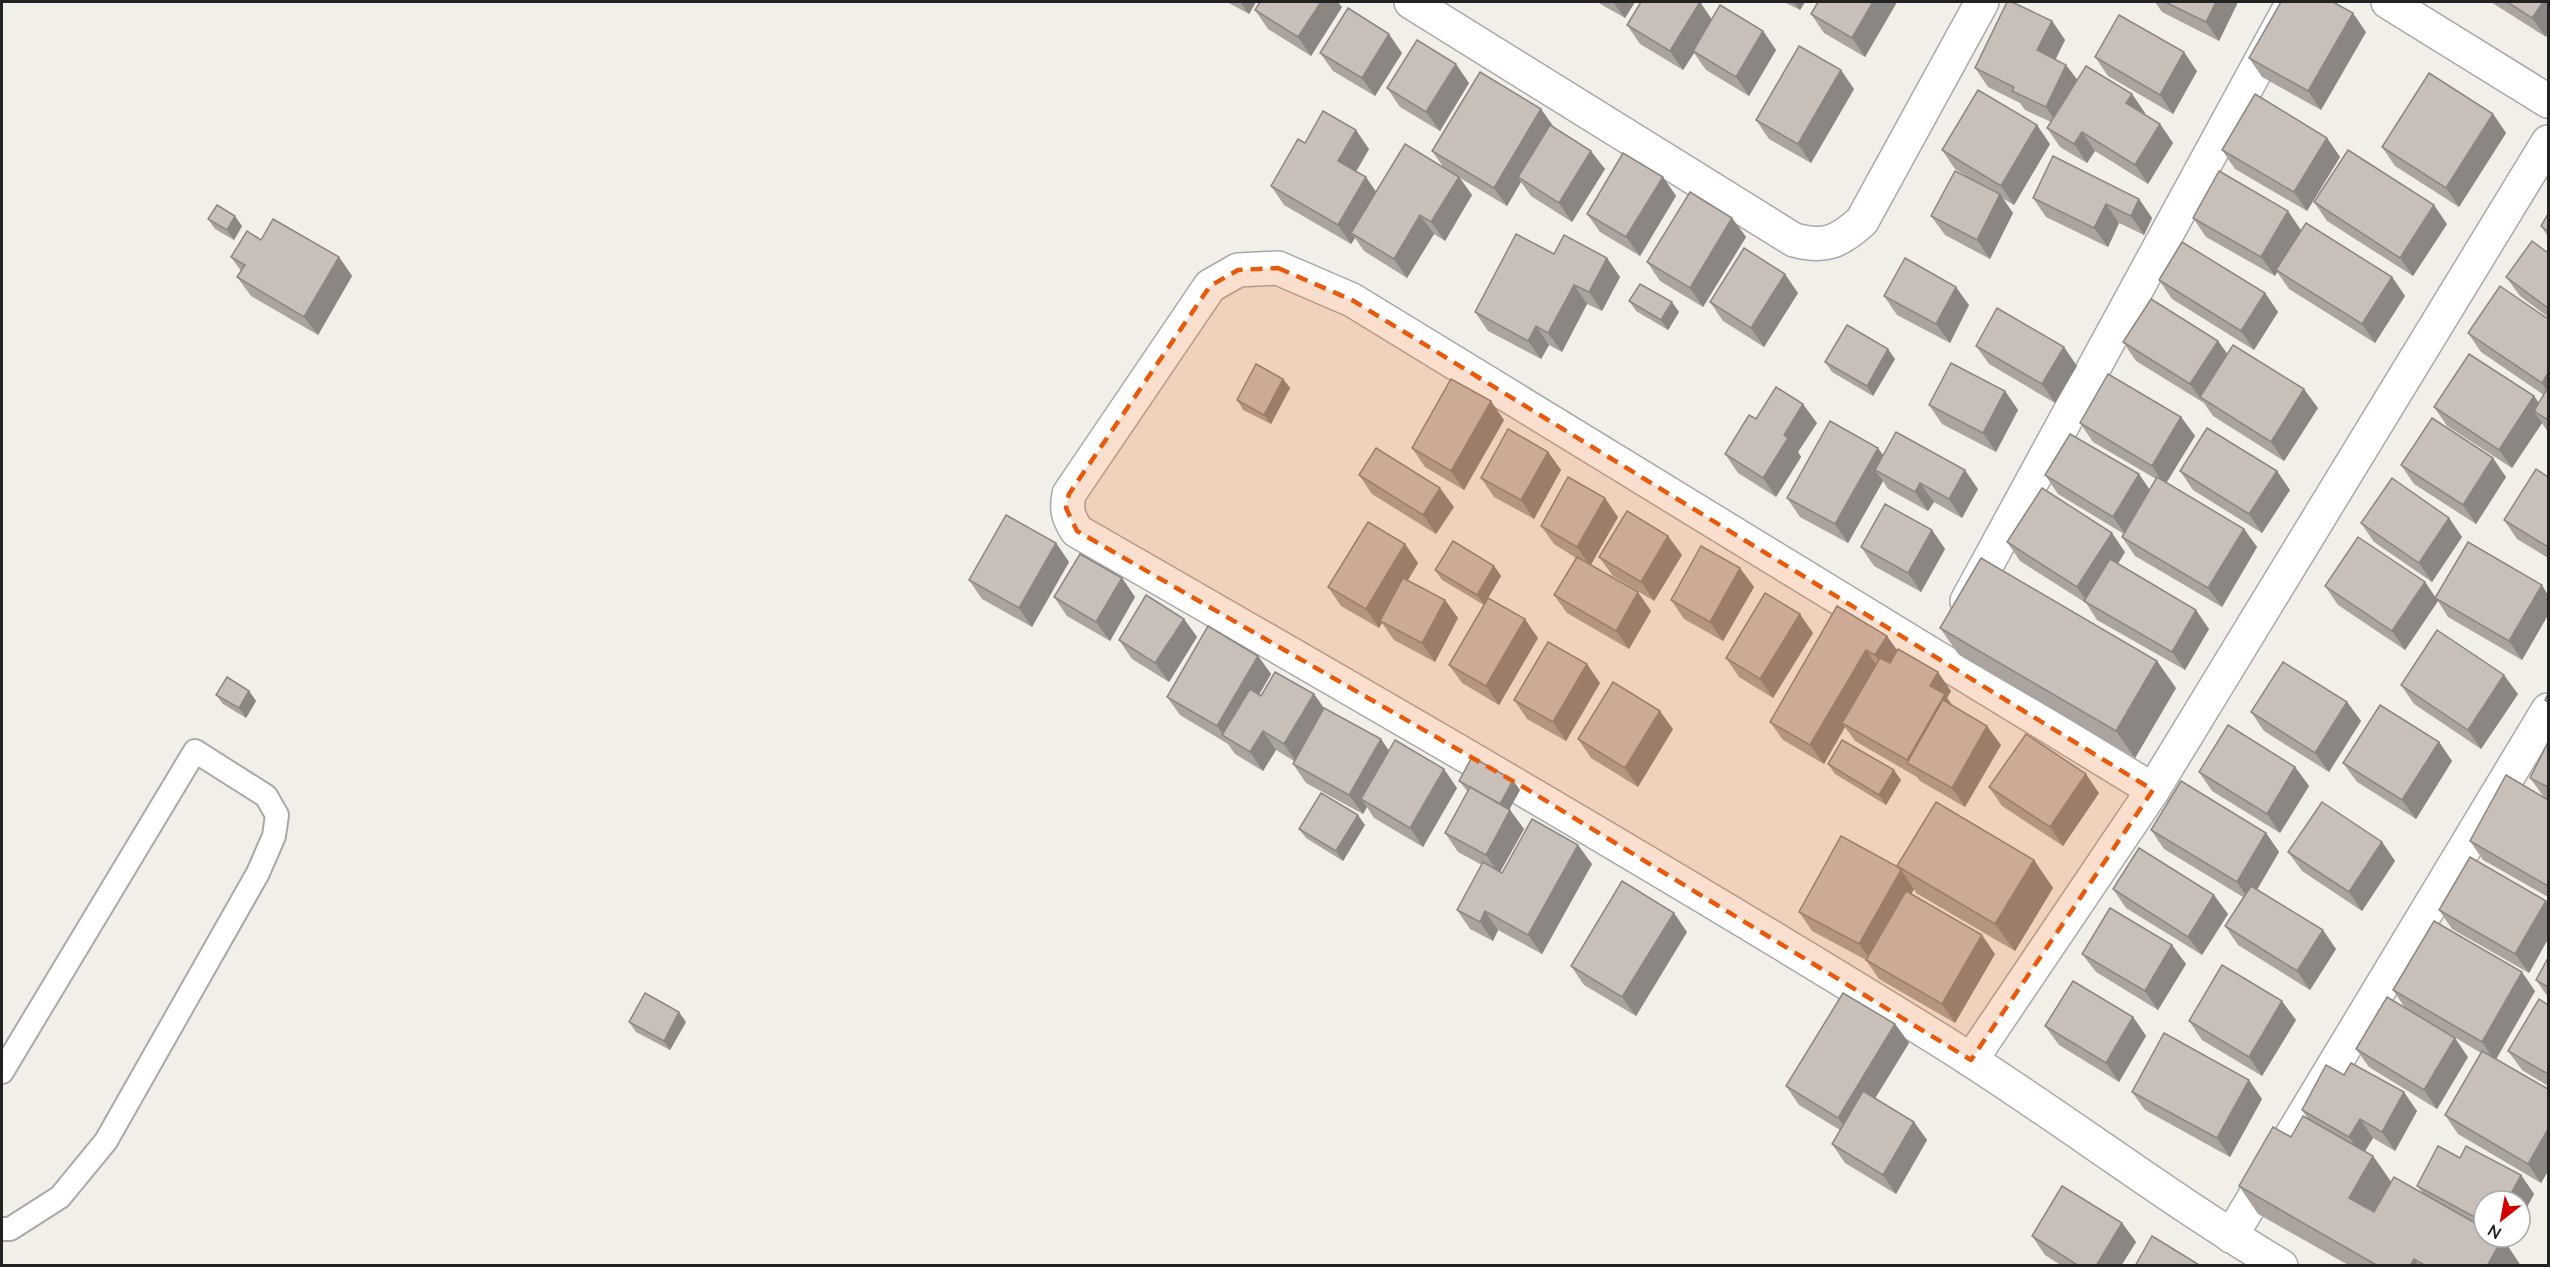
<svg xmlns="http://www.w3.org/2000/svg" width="2550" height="1267" viewBox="0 0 2550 1267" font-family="Lato,sans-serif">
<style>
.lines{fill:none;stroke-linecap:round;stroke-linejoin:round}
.service-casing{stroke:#a9a9a9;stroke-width:26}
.minor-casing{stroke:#a9a9a9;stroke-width:36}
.service{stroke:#fff;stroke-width:22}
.minor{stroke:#fff;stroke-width:33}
.wall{fill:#aba49e}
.shaded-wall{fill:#8b8681}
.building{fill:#c7bfb8;stroke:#8b8681;stroke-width:1.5}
.marked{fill:#e8590c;fill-opacity:0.2;stroke:#e8590c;stroke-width:4.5;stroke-dasharray:12 8;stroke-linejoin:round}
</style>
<rect width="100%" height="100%" fill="#f2efe9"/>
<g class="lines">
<defs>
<polyline id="service" points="2,1072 195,751 266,796 277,815 274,836 258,873 106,1141 60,1197 10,1229 2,1229"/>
<g id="minor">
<path d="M1411,2L1794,240C1824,248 1838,243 1862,221L1982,2"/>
<polyline points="2388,2 2548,101"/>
<polyline points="1967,601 2293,2"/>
<path d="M2153,790L1352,300L1278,268L1238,270L1210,286L1069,494C1066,510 1068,517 1077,531C1366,697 1654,863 1938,1039C2054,1111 2163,1196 2281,1266"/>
<polyline points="1971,1060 2153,790 2548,142"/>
<polyline points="2231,1236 2548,710"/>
</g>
</defs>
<use href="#service" class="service-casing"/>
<use href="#minor" class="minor-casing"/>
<use href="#service" class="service"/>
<use href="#minor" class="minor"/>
</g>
<g class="wall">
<polygon points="1227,2 1256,2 1249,14"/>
<polygon points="1597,2 1635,2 1625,18"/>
<polygon points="1700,2 1711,19 1763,31 1776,50 1749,96 1706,70 1694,53 1683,70 1640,44 1627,25"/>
<polygon points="1784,2 1805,2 1800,10"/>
<polygon points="1818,2 1897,2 1865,57 1824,33 1811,14"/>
<polygon points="2155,2 2238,2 2219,41 2162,12"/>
<polygon points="2491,2 2548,2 2546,37"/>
<polygon points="1342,7 1311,56 1268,29 1255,10"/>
<polygon points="2052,21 2065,40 2055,59 2077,80 2132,94 2145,113 2144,114 2160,124 2173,143 2148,184 2095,151 2087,163 2060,147 2047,128 2051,122 2025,110 2020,103 1988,87 1975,68"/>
<polygon points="2366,32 2321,110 2262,77 2249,58"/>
<polygon points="1320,53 1402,53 1375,96 1333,71"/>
<polygon points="2095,57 2197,71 2173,114 2108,76"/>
<polygon points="1469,83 1440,131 1400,107 1387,88"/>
<polygon points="1854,89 1811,163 1769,139 1756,120"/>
<polygon points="1541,109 1554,127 1605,169 1572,222 1531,196 1521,182 1507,206 1460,178 1472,195 1445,241 1434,234 1407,278 1364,251 1355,238 1351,244 1284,205 1271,186 1305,143 1369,149 1356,172 1376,192 1444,168 1432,151"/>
<polygon points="2493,114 2506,133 2459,207 2395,166 2382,147"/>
<polygon points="2327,138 2340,157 2307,211 2235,169 2222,150"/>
<polygon points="2050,144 2014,205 2002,198 2013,213 1990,259 1945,235 1931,216 1976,182 1955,169 1942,150"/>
<polygon points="1663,177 1676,196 1640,256 1600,232 1587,214"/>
<polygon points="2033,198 2139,199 2152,218 2144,235 2119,223 2108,247 2046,217"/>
<polygon points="2314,202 2447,224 2413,276 2327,221"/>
<polygon points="2548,214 2548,237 2541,226"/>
<polygon points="1732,218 1746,237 1703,307 1660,281 1647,262"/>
<polygon points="2193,218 2301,230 2293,244 2392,277 2405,296 2375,343 2289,289 2277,272 2275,276 2206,237"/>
<polygon points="208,219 242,226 234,240 215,229"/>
<polygon points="261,240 339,257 352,276 318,335 251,296 237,277 241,271 231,257"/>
<polygon points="2548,253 2548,317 2520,296 2506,277"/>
<polygon points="1554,254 1607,258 1620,277 1602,311 1587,304 1562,352 1549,345 1541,359 1488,331 1475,312"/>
<polygon points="2159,280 2265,293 2278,312 2254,350 2172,299"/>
<polygon points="1798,293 1764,347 1723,321 1710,302"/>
<polygon points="1884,296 1969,305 1950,343 1897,315"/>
<polygon points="1629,301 1679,312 1668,330 1636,311"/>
<polygon points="2548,319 2548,432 2542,423 2512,468 2447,426 2434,407 2534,396 2539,403 2544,395 2481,352 2468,333"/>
<polygon points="2218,341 2227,354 2318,408 2284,461 2213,416 2204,403 2136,361 2123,342"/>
<polygon points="1976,346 2077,366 2055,403 1989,364"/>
<polygon points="1895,359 1873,396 1832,372 1825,362"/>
<polygon points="1283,379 1290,388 1271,424 1243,410 1237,400"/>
<polygon points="2005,391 2018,410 1996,452 1942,424 1929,405"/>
<polygon points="2181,417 2195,436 2166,483 2244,529 2257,547 2222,607 2135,556 2122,537 2124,534 2058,494 2045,475 2149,490 2156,479 2093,442 2080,423"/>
<polygon points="1756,419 1817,423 1798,452 1801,457 1776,497 1738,473 1725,454"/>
<polygon points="1504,420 1464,490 1425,467 1412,448"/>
<polygon points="1548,452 1561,470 1534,519 1494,497 1481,478"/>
<polygon points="1883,455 1978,489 1962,518 1934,502 1928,511 1888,489 1883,481 1848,543 1800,517 1787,498"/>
<polygon points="2401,465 2506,477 2476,524 2414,484"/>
<polygon points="2180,471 2290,490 2262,533 2193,490"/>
<polygon points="1359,475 1454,507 1436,534 1372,494"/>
<polygon points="2548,477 2548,558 2517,539 2504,520"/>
<polygon points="1618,517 1591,565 1651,611 1629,649 1567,613 1554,595 1576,558 1554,544 1541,526"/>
<polygon points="2449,518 2462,537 2432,582 2374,542 2361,523"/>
<polygon points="1932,530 1945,549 1921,592 1874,566 1861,547"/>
<polygon points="2007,542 2125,552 2118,564 2209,629 2185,670 2097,620 2086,603 2020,561"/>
<polygon points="1056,543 1069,562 1032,627 982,599 969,580"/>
<polygon points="1405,544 1418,563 1408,580 1445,600 1458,618 1435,662 1394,640 1382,623 1379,628 1341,606 1328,587"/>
<polygon points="1682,555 1654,601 1613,576 1599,557"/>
<polygon points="1494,566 1501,576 1484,605 1442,580 1435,570"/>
<polygon points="1122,578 1135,597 1110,641 1067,616 1054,597"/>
<polygon points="2425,582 2435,597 2548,595 2548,615 2522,660 2448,617 2438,601 2405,650 2338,605 2325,586"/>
<polygon points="1754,587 1723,641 1684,619 1671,600"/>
<polygon points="1837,606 1951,691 1947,698 1953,706 2001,745 1965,807 1920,781 1917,777 1855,741 1845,727 1824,764 1783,740 1770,722"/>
<polygon points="1184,619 1197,637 1169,682 1132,659 1119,640"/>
<polygon points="1940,628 2176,688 2135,758 1959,655"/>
<polygon points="1813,633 1773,698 1739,677 1726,658"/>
<polygon points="1538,638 1499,705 1462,683 1449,665"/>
<polygon points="1258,656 1271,674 1259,695 1261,696 1314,694 1324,708 1389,751 1457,788 1423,847 1374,818 1367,807 1363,814 1306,783 1293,764 1294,761 1276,750 1263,771 1235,754 1228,744 1180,715 1167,697"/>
<polygon points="1600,683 1566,741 1527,719 1514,700"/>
<polygon points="2401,685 2518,694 2481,749 2414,704"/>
<polygon points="249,691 256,701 246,718 223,704 216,695"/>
<polygon points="2347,702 2361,721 2329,772 2264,731 2251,712"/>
<polygon points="1673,729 1638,787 1591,758 1578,739"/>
<polygon points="2439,742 2452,761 2416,819 2357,782 2343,763"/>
<polygon points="2548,742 2548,897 2483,860 2470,841 2543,796 2530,778"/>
<polygon points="1828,764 1901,780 1886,805 1835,774"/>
<polygon points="2295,767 2309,786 2280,833 2212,791 2199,772"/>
<polygon points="1459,781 1520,790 1509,809 1524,829 1500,872 1502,873 1592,864 1542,954 1498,930 1493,941 1470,929 1457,910 1482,865 1458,852 1445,833 1468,792"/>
<polygon points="1989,787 2099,793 2063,846 2002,806"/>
<polygon points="1365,825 1343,861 1306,838 1299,829"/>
<polygon points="2151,830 2266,833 2279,852 2257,890 2336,949 2310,990 2238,945 2225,926 2243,897 2164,849"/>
<polygon points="2382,842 2395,861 2362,911 2302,871 2288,852"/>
<polygon points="2034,860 2053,888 2015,951 1916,893 1914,889 1911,894 1995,954 1955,1023 1879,979 1866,960 1812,931 1799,912 1898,867"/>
<polygon points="2113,889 2228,914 2202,955 2126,908"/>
<polygon points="2546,901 2548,904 2548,939 2529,973 2452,929 2439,910"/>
<polygon points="1687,932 1636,1016 1584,985 1571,966"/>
<polygon points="2082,954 2186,964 2158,1010 2096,972"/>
<polygon points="2548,958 2548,997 2536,980"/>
<polygon points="2393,990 2535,991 2496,1059 2548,1089 2548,1171 2541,1183 2458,1134 2445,1115 2481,1053 2429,1022 2468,1057 2437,1109 2369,1067 2356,1049 2405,1008"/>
<polygon points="2548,1005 2548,1086 2522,1070 2508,1051"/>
<polygon points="2133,1017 2146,1036 2119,1082 2059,1045 2045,1026"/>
<polygon points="2296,1020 2262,1076 2202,1040 2189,1021"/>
<polygon points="629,1022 686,1022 670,1050 636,1032"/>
<polygon points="1895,1024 1909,1043 1875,1098 1914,1122 1927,1140 1896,1194 1845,1163 1832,1144 1840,1130 1799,1105 1786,1086"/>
<polygon points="2344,1075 2417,1111 2395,1151 2373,1138 2365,1151 2373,1156 2391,1182 2422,1192 2417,1186 2460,1158 2521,1175 2534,1194 2520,1220 2520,1201 2484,1201 2484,1237 2511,1237 2507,1245 2521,1266 2350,1266 2258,1214 2239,1186 2308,1119 2302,1110"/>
<polygon points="2132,1092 2262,1099 2230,1157 2145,1110"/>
<polygon points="2122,1223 2136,1242 2121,1266 2062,1266 2045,1255 2032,1236"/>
</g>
<g class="shaded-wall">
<polygon points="1240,2 1256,2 1249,14"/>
<polygon points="1321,2 1338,2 1342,7 1311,56 1298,37"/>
<polygon points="1613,2 1635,2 1625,18"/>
<polygon points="1700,2 1713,21 1693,51 1694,53 1683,70 1670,51"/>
<polygon points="1794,2 1805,2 1800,10"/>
<polygon points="1873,2 1897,2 1865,57 1852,38"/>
<polygon points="2216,2 2238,2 2219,41 2206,22"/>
<polygon points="2543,2 2548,2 2548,32 2546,37 2532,18"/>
<polygon points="2353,13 2366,32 2321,110 2308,91"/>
<polygon points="2052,21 2065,40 2051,69 2037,50"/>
<polygon points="1763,31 1776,50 1749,96 1736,77"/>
<polygon points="1389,34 1402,53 1375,96 1362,78"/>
<polygon points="2184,52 2197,71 2173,114 2160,95"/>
<polygon points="1456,64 1469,83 1440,131 1426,112"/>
<polygon points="2066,65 2080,83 2059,126 2046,107"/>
<polygon points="1841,70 1854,89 1811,163 1798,144"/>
<polygon points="2132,94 2145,113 2139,122 2126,103"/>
<polygon points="1541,109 1554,128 1518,177 1521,182 1507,206 1494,188"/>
<polygon points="2493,114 2506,133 2459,207 2446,188"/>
<polygon points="2160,124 2173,143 2148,184 2135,165"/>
<polygon points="2037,125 2050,144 2014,205 2001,186"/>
<polygon points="1356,130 1369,149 1351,180 1338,161"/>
<polygon points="2082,132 2095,151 2087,163 2074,144"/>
<polygon points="2327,138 2340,157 2307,211 2294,192"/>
<polygon points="1591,151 1605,169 1572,222 1559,203"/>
<polygon points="1366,177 1379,196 1351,233 1355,238 1351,244 1338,225"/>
<polygon points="1459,177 1472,195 1445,241 1431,222"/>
<polygon points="1663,177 1676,196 1640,256 1626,237"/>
<polygon points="2000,194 2013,213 1990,259 1977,240"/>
<polygon points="2139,199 2152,218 2144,235 2131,216"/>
<polygon points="2106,204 2119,223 2108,247 2094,228"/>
<polygon points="2434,205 2447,224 2413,276 2400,258"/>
<polygon points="2288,211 2301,230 2275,276 2261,257"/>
<polygon points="1420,215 1434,234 1407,278 1394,259"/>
<polygon points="235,216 242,226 234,240 227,230"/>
<polygon points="1732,218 1746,237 1703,307 1690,288"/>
<polygon points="339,257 352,276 318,335 304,317"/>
<polygon points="1607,258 1620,277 1602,311 1589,292"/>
<polygon points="1785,274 1798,293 1764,347 1751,328"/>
<polygon points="2392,277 2405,296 2375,343 2362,324"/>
<polygon points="1574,285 1587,304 1562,352 1548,333"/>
<polygon points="1956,287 1969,305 1950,343 1936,324"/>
<polygon points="2265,293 2278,312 2254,350 2241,331"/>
<polygon points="1672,302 1679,312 1668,330 1661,320"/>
<polygon points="1536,326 1549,345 1541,359 1528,341"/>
<polygon points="2218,341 2231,359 2200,397 2204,403 2190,384"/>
<polygon points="2064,347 2077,366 2055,403 2042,384"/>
<polygon points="1888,349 1895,359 1873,396 1867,386"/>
<polygon points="2548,373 2548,393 2542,383"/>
<polygon points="1283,379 1290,388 1271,424 1264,415"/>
<polygon points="2304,389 2318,408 2284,461 2271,442"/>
<polygon points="2005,391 2018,410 1996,452 1983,433"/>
<polygon points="2534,396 2547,415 2534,411 2542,423 2512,468 2499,450"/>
<polygon points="1491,401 1504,420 1464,490 1451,471"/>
<polygon points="1803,404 1817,423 1798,452 1801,457 1776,497 1763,478 1784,435"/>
<polygon points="2181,417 2195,436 2165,485 2152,466"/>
<polygon points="1878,448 1891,466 1875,470 1883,481 1848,543 1835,524"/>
<polygon points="1548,452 1561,470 1534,519 1521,500"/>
<polygon points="2493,458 2506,477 2476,524 2463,505"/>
<polygon points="1965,470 1978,489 1962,518 1949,499"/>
<polygon points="2277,471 2290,490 2262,533 2249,514"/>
<polygon points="2139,474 2152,493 2126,535 2113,517"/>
<polygon points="1920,483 1934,502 1928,511 1915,492"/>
<polygon points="1440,488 1454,507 1436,534 1423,515"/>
<polygon points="1605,498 1618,517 1590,566 1577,547"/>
<polygon points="2449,518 2462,537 2432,582 2419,563"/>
<polygon points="2244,529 2257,547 2222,607 2208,588"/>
<polygon points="1932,530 1945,549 1921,592 1908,573"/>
<polygon points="2112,533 2125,552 2091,605 2088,603 2077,587"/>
<polygon points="1668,536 1682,555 1654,601 1641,582"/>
<polygon points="1056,543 1069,562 1032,627 1019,608"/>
<polygon points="1405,544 1418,563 1383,622 1380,621 1382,623 1379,628 1366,609"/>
<polygon points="1494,566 1501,576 1484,605 1477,595"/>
<polygon points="1740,568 1754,587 1723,641 1710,622"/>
<polygon points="1122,578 1135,597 1110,641 1096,622"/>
<polygon points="2425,582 2438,601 2405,650 2392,631"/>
<polygon points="2542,585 2548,595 2548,615 2522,660 2509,641"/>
<polygon points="1638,592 1651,611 1629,649 1616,631"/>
<polygon points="1445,600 1458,618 1435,662 1422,643"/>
<polygon points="2196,610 2209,629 2185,670 2172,652"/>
<polygon points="1800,614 1813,633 1773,698 1760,679"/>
<polygon points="1184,619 1197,637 1169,682 1155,663"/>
<polygon points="1525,619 1538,638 1499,705 1486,686"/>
<polygon points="1887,636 1900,654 1888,674 1875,655"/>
<polygon points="1866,650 1879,669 1842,723 1845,727 1824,764 1810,745"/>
<polygon points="1258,656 1271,674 1232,741 1224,736 1217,726"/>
<polygon points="2157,661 2176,688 2135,758 2116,731"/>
<polygon points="1587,664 1600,683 1566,741 1553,722"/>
<polygon points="1938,672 1951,691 1947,698 1958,713 1910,764 1907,760 1930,686"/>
<polygon points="2504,675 2518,694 2481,749 2468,730"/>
<polygon points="249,691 256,701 246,718 239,708"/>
<polygon points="1314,694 1327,713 1297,763 1284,744"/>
<polygon points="2347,702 2361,721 2329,772 2315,753"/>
<polygon points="1660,711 1673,729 1638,787 1625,768"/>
<polygon points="1987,726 2001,745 1965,807 1952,788"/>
<polygon points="1263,731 1276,750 1263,771 1250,752"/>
<polygon points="1381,739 1394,758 1361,799 1367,807 1363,814 1349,795"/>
<polygon points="2439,742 2452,761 2416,819 2402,800"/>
<polygon points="2295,767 2309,786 2280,833 2267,814"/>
<polygon points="1444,769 1457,788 1423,847 1410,828"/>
<polygon points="1894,770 1901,780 1886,805 1879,795"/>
<polygon points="2086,774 2099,793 2063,846 2050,827"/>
<polygon points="1513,780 1520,790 1507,814 1500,804"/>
<polygon points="1510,810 1524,829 1499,874 1486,855"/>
<polygon points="1358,815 1365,825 1343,861 1336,851"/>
<polygon points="2266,833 2279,852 2250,901 2237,882"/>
<polygon points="2382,842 2395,861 2362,911 2349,892"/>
<polygon points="1578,845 1592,864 1542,954 1528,935"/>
<polygon points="2034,860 2053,888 2015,951 1995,924"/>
<polygon points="1901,870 1914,889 1873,963 1859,944"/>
<polygon points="2214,895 2228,914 2202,955 2188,937"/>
<polygon points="2546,901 2548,904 2548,939 2529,973 2515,954"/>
<polygon points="1485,911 1498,930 1493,941 1480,922"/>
<polygon points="1674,913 1687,932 1636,1016 1622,997"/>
<polygon points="2323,930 2336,949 2310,990 2297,971"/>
<polygon points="1982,935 1995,954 1955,1023 1942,1004"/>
<polygon points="2172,945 2186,964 2158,1010 2145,991"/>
<polygon points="2522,972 2535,991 2495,1061 2482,1042"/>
<polygon points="2282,1001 2296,1020 2262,1076 2249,1057"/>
<polygon points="679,1012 686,1022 670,1050 664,1041"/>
<polygon points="2133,1017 2146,1036 2119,1082 2106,1063"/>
<polygon points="1895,1024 1909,1043 1852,1136 1838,1118"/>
<polygon points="2455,1038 2468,1057 2437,1109 2424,1090"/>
<polygon points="2249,1080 2262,1099 2230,1157 2217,1138"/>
<polygon points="2404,1092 2417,1111 2395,1151 2382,1132"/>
<polygon points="2360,1119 2373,1138 2362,1156 2349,1137"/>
<polygon points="1914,1122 1927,1140 1896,1194 1883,1175"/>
<polygon points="2548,1129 2548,1171 2541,1183 2528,1164"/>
<polygon points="2373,1156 2392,1183 2368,1225 2349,1198"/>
<polygon points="2521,1175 2534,1194 2520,1220 2520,1201 2507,1201"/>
<polygon points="2122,1223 2136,1242 2121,1266 2096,1266"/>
<polygon points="2500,1237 2511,1237 2507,1245 2521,1266 2487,1266"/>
<polygon points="2414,1259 2419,1266 2410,1266"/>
</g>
<g class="building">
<polygon points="1260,2 1321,2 1298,37 1255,10"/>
<polygon points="1641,2 1700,2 1670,51 1627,25"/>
<polygon points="1818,2 1873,2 1852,38 1811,14"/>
<polygon points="2007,2 2012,2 2052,21 2037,50 2066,65 2046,107 2012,91 2014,87 1975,68"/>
<polygon points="2165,2 2216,2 2206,22"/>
<polygon points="2281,2 2333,2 2353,13 2308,91 2249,58"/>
<polygon points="2507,2 2543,2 2532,18"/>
<polygon points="1720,5 1763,31 1736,77 1693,51"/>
<polygon points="1348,8 1389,34 1362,78 1320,53"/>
<polygon points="2119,15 2184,52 2160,95 2095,57"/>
<polygon points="1417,40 1456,64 1426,112 1387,88"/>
<polygon points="1799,46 1841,70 1798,144 1756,120"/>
<polygon points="2086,66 2132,94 2126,103 2160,124 2135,165 2082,132 2074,144 2047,128"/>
<polygon points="1480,72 1541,109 1494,188 1432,151"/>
<polygon points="2429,73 2493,114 2446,188 2382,147"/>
<polygon points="1978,90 2037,125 2001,186 1942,150"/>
<polygon points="2255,94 2327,138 2294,192 2222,150"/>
<polygon points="1323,111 1356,130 1338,161 1366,177 1338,225 1271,186 1298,139 1305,143"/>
<polygon points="1550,125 1591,151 1559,203 1518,177"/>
<polygon points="1405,144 1459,177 1431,222 1420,215 1394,259 1351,233"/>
<polygon points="2348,150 2434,205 2400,258 2314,202"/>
<polygon points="1623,153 1663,177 1626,237 1587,214"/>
<polygon points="2053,156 2139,199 2131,216 2106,204 2094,228 2033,198"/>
<polygon points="1955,171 2000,194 1977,240 1931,216"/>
<polygon points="2219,171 2288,211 2261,257 2193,218"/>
<polygon points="1690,192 1732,218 1690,288 1647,262"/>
<polygon points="217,205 235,216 227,230 208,219"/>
<polygon points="2548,214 2548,231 2541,226"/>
<polygon points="273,219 339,257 304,317 237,277 245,265 231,257 247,231 261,240"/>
<polygon points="2306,223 2392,277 2362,324 2276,270"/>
<polygon points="1516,234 1554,254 1564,235 1607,258 1589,292 1574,285 1548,333 1536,326 1528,341 1475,312"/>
<polygon points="2532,241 2548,253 2548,308 2506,277"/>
<polygon points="2182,242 2265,293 2241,331 2159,280"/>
<polygon points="1744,248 1785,274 1751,328 1710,302"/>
<polygon points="1905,258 1956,287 1936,324 1884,296"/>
<polygon points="1640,284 1672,302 1661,320 1629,301"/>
<polygon points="2500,286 2548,319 2548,373 2542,383 2468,333"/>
<polygon points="2151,299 2218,341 2190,384 2123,342"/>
<polygon points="1997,308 2064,347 2042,384 1976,346"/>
<polygon points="1847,325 1888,349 1867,386 1825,362"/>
<polygon points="2233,345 2304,389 2271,442 2200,397"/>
<polygon points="2469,354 2534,396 2499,450 2434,407"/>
<polygon points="1951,363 2005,391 1983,433 1929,405"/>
<polygon points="1256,364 1283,379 1264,415 1237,400"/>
<polygon points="2108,374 2181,417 2152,466 2080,423"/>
<polygon points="1451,379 1491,401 1451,471 1412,448"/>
<polygon points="1776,387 1803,404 1784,435 1788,438 1763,478 1725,454 1749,415 1756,419"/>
<polygon points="2548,387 2548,420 2534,411"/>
<polygon points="2432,418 2493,458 2463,505 2401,465"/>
<polygon points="1830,421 1878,448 1835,524 1787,498"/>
<polygon points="2207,428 2277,471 2249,514 2180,471"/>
<polygon points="1508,429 1548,452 1521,500 1481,478"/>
<polygon points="1896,432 1965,470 1949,499 1920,483 1915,492 1875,470"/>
<polygon points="2070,434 2139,474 2113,517 2045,475"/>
<polygon points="1376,448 1440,488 1423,515 1359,475"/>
<polygon points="2536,469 2548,477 2548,547 2504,520"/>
<polygon points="1568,477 1605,498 1577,547 1541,526"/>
<polygon points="2157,477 2244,529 2208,588 2122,537"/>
<polygon points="2392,478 2449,518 2419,563 2361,523"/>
<polygon points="2042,488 2112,533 2077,587 2007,542"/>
<polygon points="1885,504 1932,530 1908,573 1861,547"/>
<polygon points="1627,511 1668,536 1641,582 1599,557"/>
<polygon points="1006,515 1056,543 1019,608 969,580"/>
<polygon points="1368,522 1405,544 1366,609 1328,587"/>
<polygon points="2358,537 2425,582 2392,631 2325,586"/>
<polygon points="1453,541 1494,566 1477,595 1435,570"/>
<polygon points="2468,542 2542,585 2509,641 2435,598"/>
<polygon points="1701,546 1740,568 1710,622 1671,600"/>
<polygon points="1080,554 1122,578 1096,622 1054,597"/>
<polygon points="1577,557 1638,592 1616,631 1554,595"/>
<polygon points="1981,558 2157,661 2116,731 1940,628"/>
<polygon points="2110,559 2196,610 2172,652 2084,601"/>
<polygon points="1403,578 1445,600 1422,643 1380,621"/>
<polygon points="1765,593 1800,614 1760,679 1726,658"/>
<polygon points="1146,595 1184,619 1155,663 1119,640"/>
<polygon points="1488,598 1525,619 1486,686 1449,665"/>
<polygon points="1837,606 1887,636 1875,655 1866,650 1810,745 1770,722"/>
<polygon points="1208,626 1258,656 1217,726 1167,697"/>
<polygon points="2437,630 2504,675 2468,730 2401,685"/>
<polygon points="1548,642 1587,664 1553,722 1514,700"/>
<polygon points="1898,649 1938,672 1930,686 1945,694 1907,760 1842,723 1880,658 1890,663"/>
<polygon points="2283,662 2347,702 2315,753 2251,712"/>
<polygon points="1275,672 1314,694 1284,744 1263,731 1250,752 1222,735 1250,689 1261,696"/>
<polygon points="227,677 249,691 239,708 216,695"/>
<polygon points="1613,682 1660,711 1625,768 1578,739"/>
<polygon points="2548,694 2548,702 2545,700"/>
<polygon points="1943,700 1987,726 1952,788 1907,763"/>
<polygon points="2380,705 2439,742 2402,800 2343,763"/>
<polygon points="1324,708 1381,739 1349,795 1293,764"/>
<polygon points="2228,725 2295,767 2267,814 2199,772"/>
<polygon points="2026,734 2086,774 2050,827 1989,787"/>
<polygon points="1395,740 1444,769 1410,828 1361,799"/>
<polygon points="1842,740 1894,770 1879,795 1828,764"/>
<polygon points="2548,742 2548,787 2530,778"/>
<polygon points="1472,757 1513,780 1500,804 1459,781"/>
<polygon points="2506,775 2548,800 2548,886 2470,841"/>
<polygon points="2181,781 2266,833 2237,882 2151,830"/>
<polygon points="1470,787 1510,810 1486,855 1445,833"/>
<polygon points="1321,793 1358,815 1336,851 1299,829"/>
<polygon points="1936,802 2034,860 1995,924 1897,866"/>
<polygon points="2322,802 2382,842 2349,892 2288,852"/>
<polygon points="1532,819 1578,845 1528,935 1485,911 1480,922 1457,910 1483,862 1502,873"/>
<polygon points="1841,836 1898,867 1901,870 1859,944 1799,912"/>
<polygon points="2139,848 2214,895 2188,937 2113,889"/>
<polygon points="2470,857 2546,901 2515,954 2439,910"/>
<polygon points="1622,881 1674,913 1622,997 1571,966"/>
<polygon points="2251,886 2323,930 2297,971 2225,926"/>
<polygon points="1906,891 1982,935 1942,1004 1866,960"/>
<polygon points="2110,908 2172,945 2145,991 2082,954"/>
<polygon points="2434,921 2522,972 2482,1042 2393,990"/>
<polygon points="2548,958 2548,987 2536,980"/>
<polygon points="2222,965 2282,1001 2249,1057 2189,1021"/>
<polygon points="2073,981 2133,1017 2106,1063 2045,1026"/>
<polygon points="645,993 679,1012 664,1041 629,1022"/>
<polygon points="1843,993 1895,1024 1838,1118 1786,1086"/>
<polygon points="2387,997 2455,1038 2424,1090 2356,1049"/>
<polygon points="2539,999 2548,1005 2548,1074 2508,1051"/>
<polygon points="2164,1033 2249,1080 2217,1138 2132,1092"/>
<polygon points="2482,1051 2548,1089 2548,1129 2528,1164 2445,1115"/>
<polygon points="2351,1063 2404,1092 2382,1132 2360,1119 2349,1137 2302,1110 2326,1065 2344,1075"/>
<polygon points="1863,1091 1914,1122 1883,1175 1832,1144"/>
<polygon points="2303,1116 2373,1156 2349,1198 2374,1212 2394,1177 2484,1228 2484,1237 2500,1237 2502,1239 2487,1266 2426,1266 2414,1259 2410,1266 2378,1266 2239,1186 2273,1127 2291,1137"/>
<polygon points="2438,1146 2460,1158 2466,1146 2521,1175 2507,1201 2484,1201 2484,1222 2417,1186"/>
<polygon points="2062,1186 2122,1223 2096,1266 2079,1266 2032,1236"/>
<polygon points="2152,1236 2201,1266 2135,1266"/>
</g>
<path class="marked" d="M1278,268L1352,300L2153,790L1971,1060L1525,788L1077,531L1066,508L1069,494L1210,286L1238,270Z"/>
<rect width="2550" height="1267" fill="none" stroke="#222222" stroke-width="6"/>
<g transform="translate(2502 1219) rotate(211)"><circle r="28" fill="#ffffff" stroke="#a7a7a7" stroke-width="1.5"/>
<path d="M0-4.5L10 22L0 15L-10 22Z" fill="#d40000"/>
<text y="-9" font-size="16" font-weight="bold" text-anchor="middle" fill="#222222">N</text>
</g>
</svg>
